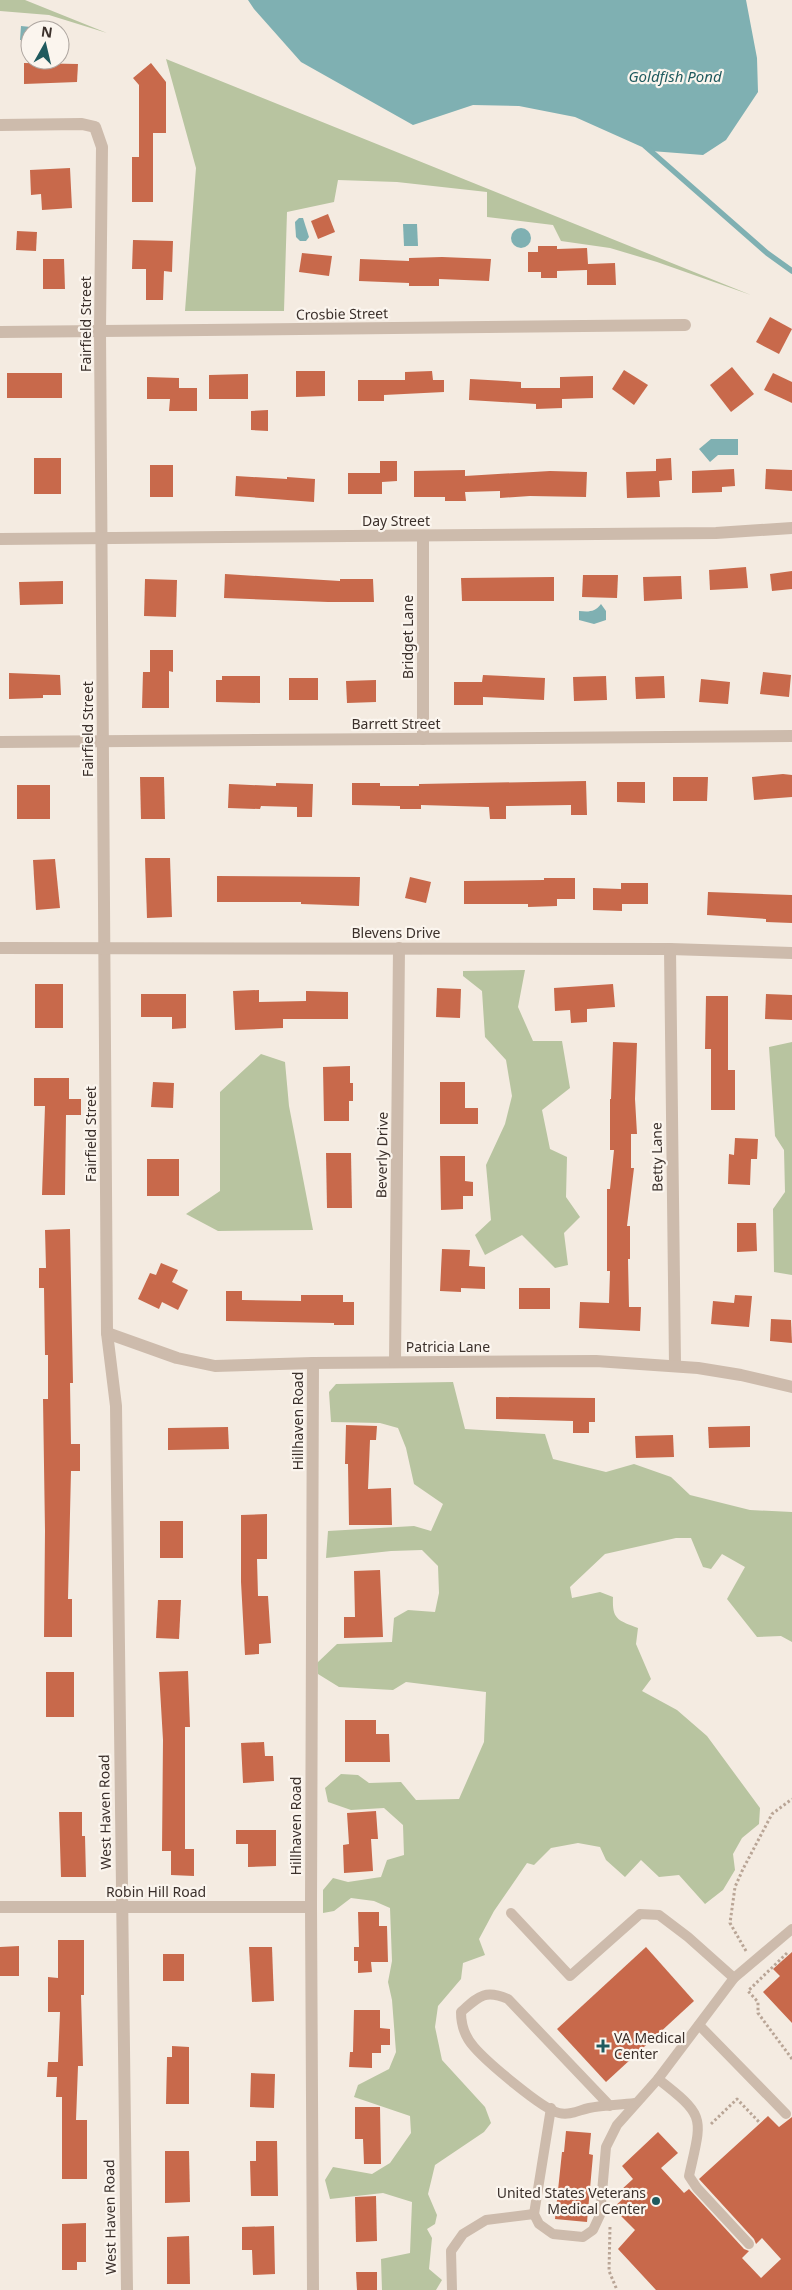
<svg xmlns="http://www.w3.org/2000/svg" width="792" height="2290" viewBox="0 0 792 2290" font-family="'Noto Sans',sans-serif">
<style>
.green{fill:#b8c4a0}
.water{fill:#7fb0b2}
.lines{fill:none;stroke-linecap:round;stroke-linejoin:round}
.stream{stroke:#7fb0b2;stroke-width:5.5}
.building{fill:#c8694b}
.path{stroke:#b9a596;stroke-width:3;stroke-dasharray:2.5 2.5;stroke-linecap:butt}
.lane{stroke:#cdbbac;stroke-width:10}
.street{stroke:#cdbbac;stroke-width:12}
.poi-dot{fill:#1f5a5e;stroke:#fbf5ee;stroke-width:2}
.labels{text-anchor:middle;stroke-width:4.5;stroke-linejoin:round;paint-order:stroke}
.street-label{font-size:14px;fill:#3b302b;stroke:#fbf5ee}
.poi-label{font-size:14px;fill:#3b302b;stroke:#fbf5ee;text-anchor:start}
.water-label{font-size:15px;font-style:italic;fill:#1f5a5e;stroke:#fbf5ee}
</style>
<rect width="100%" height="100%" fill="#f4ebe1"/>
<g class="green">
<polygon points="0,0 25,0 107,33 49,15 0,11"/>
<polygon points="166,59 751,295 657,262 610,248 561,241 553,225 487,217 487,192 397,182 338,180 334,202 287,212 284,311 185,311 196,168"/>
<polygon points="525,970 518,1007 533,1041 562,1041 570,1088 542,1110 550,1149 567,1157 566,1197 580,1217 564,1233 568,1265 555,1268 522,1235 485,1255 475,1235 491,1220 486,1165 505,1124 512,1096 506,1060 485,1037 482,991 463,976 463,971"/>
<polygon points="792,1042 792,1275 774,1272 773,1209 785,1192 784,1150 775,1136 769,1047"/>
<polygon points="261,1054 285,1062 289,1106 313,1230 218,1231 186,1214 220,1191 220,1092"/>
<path d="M453,1382L465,1429L545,1434L553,1459L606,1472L634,1464L671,1477L690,1495L750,1510L792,1512V1642L781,1636L757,1637L727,1599L745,1567L722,1554L711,1569L703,1567L691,1538H676L605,1554L570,1587L572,1598L600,1592L613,1597C612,1620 618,1620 638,1628L636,1644L651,1679L642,1691L677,1710L707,1736L760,1808L759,1824L742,1838L733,1854L735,1870L723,1890L705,1904L679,1875L659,1877L641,1860L625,1877L606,1860L600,1847L578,1843L551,1848L534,1865L527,1863L494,1911L479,1939L485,1955L463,1963L461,1979L438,2006L435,2027L442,2060L485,2107L491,2123L484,2132L435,2165L428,2194L437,2215L435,2224L427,2229L432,2238L429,2269L442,2280L436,2290H382L381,2259L410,2253L412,2202L383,2193L330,2199L325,2180L333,2167L372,2174L390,2163L411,2133L410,2116L354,2097L358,2085L389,2069L396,2052L392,2000L388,1982L392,1961L390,1908L374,1901L351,1898L334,1911L323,1913V1890L333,1878L348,1882L381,1877L387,1860L404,1855L403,1825L384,1808L351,1810L328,1802L325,1788L341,1774L358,1775L369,1783L401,1782L416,1800L459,1799L484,1742L486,1692L406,1682L393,1690L339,1687L318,1674L317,1663L337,1644L392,1642L394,1618L408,1610L435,1612L439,1593L438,1566L422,1550L391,1551L326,1558L328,1531L414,1526L431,1531L443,1504L414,1484L406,1448L398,1428L380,1423L331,1422L329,1392L336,1384Z"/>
</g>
<g class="water">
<polygon points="248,0 746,0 757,58 758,92 726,140 703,155 651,151 575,117 519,106 473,105 413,125 301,62 254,9"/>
<polygon points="21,26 51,29 51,30 30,30 30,41 20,40"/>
<polygon points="299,218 303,218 309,237 306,241 300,241 296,237 295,222"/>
<polygon points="403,224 417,224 418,246 404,246"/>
<circle cx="521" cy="238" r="10"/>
<polygon points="711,439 738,439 738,455 718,455 710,462 699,449"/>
<path d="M601,604L606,611V620L594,624L579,620V611C589,612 595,612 601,604Z"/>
</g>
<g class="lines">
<polyline class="stream" points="645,146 767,253 792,271"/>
</g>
<g class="building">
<polygon points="24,63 78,64 77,82 24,84"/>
<polygon points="151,63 166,82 166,133 153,133 153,202 132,202 132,157 139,157 139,85 133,78"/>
<polygon points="70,168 72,208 42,210 41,194 31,195 30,170"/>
<polygon points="328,214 335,232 318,239 311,221"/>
<polygon points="17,231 37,232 36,251 16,250"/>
<polygon points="133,240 173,241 172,272 164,271 163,300 146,300 146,269 132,269"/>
<polygon points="538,246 557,246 557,249 587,248 588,264 615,263 616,285 587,285 587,270 557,271 557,278 541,278 541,272 528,272 528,252 538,252"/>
<polygon points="302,253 332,256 329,276 299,272"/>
<polygon points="442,257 491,259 489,281 439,279 439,286 409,286 409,283 359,281 360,259 409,261 409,258"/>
<polygon points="43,259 64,259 65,289 43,289"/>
<polygon points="770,317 792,329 779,354 756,342"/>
<polygon points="732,367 754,394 731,412 710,385"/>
<polygon points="624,370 648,385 634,405 612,389"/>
<polygon points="296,371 325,371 325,396 296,397"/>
<polygon points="432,371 433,380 444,380 444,392 384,395 384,401 358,401 358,380 405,380 405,372"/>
<rect x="7" y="373" width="55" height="25"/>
<polygon points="773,373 792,382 792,403 764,390"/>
<polygon points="248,374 248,399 209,399 209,375"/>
<polygon points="593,376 593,398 562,399 562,408 536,409 536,404 469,400 470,379 521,382 521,388 560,388 560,377"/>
<polygon points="147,377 179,378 179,388 197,388 197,411 169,411 170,399 147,399"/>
<polygon points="268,410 268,431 251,430 251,411"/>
<rect x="34" y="458" width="27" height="36"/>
<polygon points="671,458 672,480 659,481 660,497 627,498 626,472 656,471 656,459"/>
<polygon points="380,461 397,461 397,481 382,482 382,494 348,494 348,473 380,473"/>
<rect x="150" y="465" width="23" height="32"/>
<polygon points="734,469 735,486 722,487 722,492 692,493 692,471"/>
<polygon points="766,469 792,470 792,491 765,489"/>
<polygon points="465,470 465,476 550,471 587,472 586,497 530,496 500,498 500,491 465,492 466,501 445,501 445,497 414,497 414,471"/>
<polygon points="236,476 287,479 287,477 315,479 314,502 235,496"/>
<polygon points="746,567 748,588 710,590 709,570"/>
<polygon points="792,571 792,589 772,591 770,574"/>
<polygon points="225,574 340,581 340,579 373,579 374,602 328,602 224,598"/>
<polygon points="583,575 618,575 617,598 582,597"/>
<polygon points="681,576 682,599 644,601 643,577"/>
<polygon points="554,577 554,601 462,601 461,578"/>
<polygon points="145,579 177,580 176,617 144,616"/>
<polygon points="63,581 63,604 20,605 19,582"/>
<polygon points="150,650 173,650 173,672 169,671 169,708 142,708 143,672 150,672"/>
<polygon points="763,672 791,675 789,697 760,694"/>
<polygon points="9,673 60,675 61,695 43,695 43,698 9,699"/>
<polygon points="483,675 545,678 544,700 483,697 483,705 454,705 454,682 482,682"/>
<polygon points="222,676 260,676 260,703 216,702 216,680 222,680"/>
<polygon points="606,676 607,700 574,701 573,677"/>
<polygon points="664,676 665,698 636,699 635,677"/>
<rect x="289" y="678" width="29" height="22"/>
<polygon points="701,679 730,682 728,704 699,702"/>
<polygon points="376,680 376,702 347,703 346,681"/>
<polygon points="783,774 792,775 792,797 754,800 752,777"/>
<polygon points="140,777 164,777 165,819 141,819"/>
<polygon points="673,777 708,777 707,801 673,801"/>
<polygon points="586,781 587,815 571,815 571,805 506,806 506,819 490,819 489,807 421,805 421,809 400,809 400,806 352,805 352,783 380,783 380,786 419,786 419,784"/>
<polygon points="617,782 645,782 645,803 617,802"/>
<polygon points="276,783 313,784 312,817 297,817 297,807 261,806 260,809 228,808 229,784 276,786"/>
<rect x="17" y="785" width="33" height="34"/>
<polygon points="145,858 170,858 172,917 147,918"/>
<polygon points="55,859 60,908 36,910 33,860"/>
<polygon points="217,876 360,877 359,906 301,904 301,902 217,902"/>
<polygon points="410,877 431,882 426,903 405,898"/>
<polygon points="544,878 575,878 575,899 557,899 557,906 528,907 528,904 464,904 464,881 544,880"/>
<polygon points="621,883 648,883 648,904 622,904 622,911 593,910 593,888 621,889"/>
<polygon points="708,892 792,895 792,923 766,922 766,919 707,915"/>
<rect x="35" y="984" width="28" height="44"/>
<polygon points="613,984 615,1007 587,1009 587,1022 571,1023 570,1010 555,1011 554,988"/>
<polygon points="437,988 461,989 460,1018 436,1017"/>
<polygon points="259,990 259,1002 306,1001 306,991 348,992 348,1019 283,1019 283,1028 235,1030 233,991"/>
<polygon points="141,994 186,994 186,1028 172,1029 172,1017 141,1017"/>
<polygon points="766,994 792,995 792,1020 765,1019"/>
<polygon points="706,996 728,996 728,1070 735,1070 735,1110 711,1110 711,1049 705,1049"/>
<polygon points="613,1042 637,1043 635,1099 637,1134 631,1134 631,1168 634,1168 627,1226 630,1226 630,1259 628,1259 629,1307 641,1307 640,1331 579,1328 580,1302 609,1303 610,1271 607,1271 607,1189 610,1189 614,1150 610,1150 610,1099 611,1099"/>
<polygon points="350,1066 350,1083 353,1083 353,1101 349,1101 349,1121 324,1121 323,1067"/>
<polygon points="34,1078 69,1078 69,1099 81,1099 81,1115 66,1115 65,1195 42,1195 45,1106 34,1106"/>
<polygon points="153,1082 174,1083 173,1108 151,1107"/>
<polygon points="440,1082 465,1082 465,1108 478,1108 478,1124 440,1124"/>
<polygon points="735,1138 758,1139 757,1159 751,1159 750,1185 728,1184 729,1154 734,1155"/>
<polygon points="326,1153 351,1153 352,1208 327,1208"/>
<polygon points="440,1156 465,1156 465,1181 473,1182 473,1196 463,1196 463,1209 441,1210"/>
<rect x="147" y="1159" width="32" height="37"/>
<polygon points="737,1223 756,1223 757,1251 737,1252"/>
<polygon points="70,1229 73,1383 70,1383 71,1444 80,1444 80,1471 71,1471 68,1599 72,1599 72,1637 44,1637 45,1531 43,1399 48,1399 48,1355 45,1355 44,1288 39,1288 39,1268 46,1268 45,1230"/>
<polygon points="442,1249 470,1250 469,1266 485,1267 485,1289 461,1288 461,1292 440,1291"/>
<polygon points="161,1263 178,1270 172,1282 188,1290 178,1310 162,1302 159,1309 138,1299 150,1273 156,1275"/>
<rect x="519" y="1288" width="31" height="21"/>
<polygon points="226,1291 242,1291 242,1300 301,1301 301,1295 343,1295 343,1302 354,1302 354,1325 334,1325 334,1323 226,1321"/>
<polygon points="735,1295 752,1296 749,1327 711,1324 713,1301 734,1303"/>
<polygon points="771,1319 791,1320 792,1343 770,1341"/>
<polygon points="496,1397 595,1398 595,1422 589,1422 589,1433 573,1433 573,1421 496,1419"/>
<polygon points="346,1425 377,1426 376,1440 370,1440 368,1489 391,1488 392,1525 349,1525 348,1464 345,1464"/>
<polygon points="750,1426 750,1447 709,1448 708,1427"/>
<polygon points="228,1427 229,1449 168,1450 168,1428"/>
<polygon points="673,1435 674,1457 636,1458 635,1436"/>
<polygon points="267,1514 267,1559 257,1559 258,1596 268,1596 271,1643 259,1644 259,1654 245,1655 241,1582 241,1515"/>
<rect x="160" y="1521" width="23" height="37"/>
<polygon points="380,1570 383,1637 344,1638 344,1617 355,1617 354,1571"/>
<polygon points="158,1600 181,1600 179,1639 156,1638"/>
<polygon points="188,1671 190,1727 185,1727 185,1849 194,1849 194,1876 171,1875 171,1851 162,1851 163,1740 159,1672"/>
<rect x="46" y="1672" width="28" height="45"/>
<polygon points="345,1720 376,1720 376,1734 389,1734 390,1762 345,1762"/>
<polygon points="264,1742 265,1756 273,1756 274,1781 243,1783 241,1743"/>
<polygon points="376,1811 378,1839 371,1839 373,1871 344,1873 343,1845 349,1844 347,1813"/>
<polygon points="59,1812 82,1812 82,1836 85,1836 86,1877 61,1877"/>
<polygon points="236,1830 276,1830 276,1866 248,1867 248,1844 236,1844"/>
<polygon points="358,1912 379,1912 379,1926 387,1926 388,1962 371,1962 372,1972 358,1973 358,1961 354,1961 354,1947 359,1947"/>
<polygon points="58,1940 84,1940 84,1995 81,1995 83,2066 78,2066 76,2120 87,2120 87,2179 62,2179 62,2097 56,2097 57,2077 47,2077 48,2062 58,2062 60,2012 48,2012 48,1977 58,1978"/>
<polygon points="19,1946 19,1976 0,1976 0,1947"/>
<polygon points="249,1947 272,1947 274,2001 252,2002"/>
<polygon points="646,1947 694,2001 606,2082 557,2029"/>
<polygon points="792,1952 792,2023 763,1992 780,1976 773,1969"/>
<rect x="163" y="1954" width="21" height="27"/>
<polygon points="354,2010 380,2010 380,2028 390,2029 390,2045 381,2045 381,2053 372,2053 372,2068 349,2067 350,2052 353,2052"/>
<polygon points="172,2046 189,2047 189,2104 166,2104 167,2057 172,2057"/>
<polygon points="251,2073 275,2074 274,2108 250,2107"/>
<polygon points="355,2107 380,2107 381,2164 364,2164 363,2139 355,2139"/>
<polygon points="768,2116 779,2127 792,2117 792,2290 656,2290 618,2249 635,2230 613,2208 626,2196 621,2190 633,2179 622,2166 658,2132 678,2153 661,2168 684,2193 689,2189 744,2249 749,2251 742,2258 761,2278 781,2259 762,2238 756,2244 754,2239 699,2179"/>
<polygon points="566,2131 591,2133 589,2154 593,2155 587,2222 555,2219 562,2152 564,2152"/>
<polygon points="256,2141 277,2141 278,2196 251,2196 250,2161 256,2161"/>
<polygon points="165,2151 189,2151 190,2202 165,2203"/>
<polygon points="376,2196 377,2241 356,2242 355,2197"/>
<polygon points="86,2223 86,2262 77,2262 77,2270 62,2270 62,2224"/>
<polygon points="274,2226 275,2274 253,2275 252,2250 242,2250 242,2227"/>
<polygon points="189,2236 190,2284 167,2284 167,2237"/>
<polygon points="356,2272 377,2272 377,2290 357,2290"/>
</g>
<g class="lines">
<g class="path">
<polyline points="746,1951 730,1923 735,1887 743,1869 772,1814 792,1799"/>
<polyline points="787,1953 748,1991 758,2002 758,2013 792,2059"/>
<polyline points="711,2124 737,2099 760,2123"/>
<polyline points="610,2227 609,2271 617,2290"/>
</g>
<g class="lane">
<polyline points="511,1913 570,1976 640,1914 659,1915 688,1937 734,1978"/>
<polyline points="699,2025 786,2114"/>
<path d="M658,2079C707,2117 702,2117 689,2176L697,2188L749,2244"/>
<path d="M610,2106L508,1999C485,1989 479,1996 461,2012C461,2025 465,2037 474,2047C487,2062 542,2109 559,2113C570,2116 579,2110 589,2108C604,2105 620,2105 635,2103"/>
<polyline points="551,2108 534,2214 539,2224 553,2234 583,2237 593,2230 600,2215 606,2147 617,2125 658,2079 734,1978 792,1929"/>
<polyline points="452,2290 451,2251 463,2234 486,2220 534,2214"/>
</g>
<g class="street">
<polyline points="0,125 82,124 95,127 102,147 100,331 107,1333 116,1406 127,2290"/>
<polyline points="0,332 685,325"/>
<polyline points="0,539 716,533 792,528"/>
<polyline points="423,739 423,536"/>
<polyline points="0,742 792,736"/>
<polyline points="0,948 670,949 792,953"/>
<polyline points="670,949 675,1365"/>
<polyline points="107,1333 177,1358 215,1366 313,1363 596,1361 698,1368 741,1375 792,1387"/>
<polyline points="395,1362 399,948"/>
<polyline points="0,1907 311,1907"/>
<polyline points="313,2290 311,1907 313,1363"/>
</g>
</g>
<g class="poi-dot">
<path d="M600.5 2038.5h5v5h5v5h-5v5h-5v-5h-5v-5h5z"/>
<circle cx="656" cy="2201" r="5"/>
</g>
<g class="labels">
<g class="street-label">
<text transform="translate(342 314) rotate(-1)" y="5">Crosbie Street</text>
<text transform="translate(86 324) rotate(-90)" y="5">Fairfield Street</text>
<text x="396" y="526">Day Street</text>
<text transform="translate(408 637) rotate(-90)" y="5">Bridget Lane</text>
<text x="396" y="729">Barrett Street</text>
<text transform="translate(88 729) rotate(-90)" y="5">Fairfield Street</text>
<text x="396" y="938">Blevens Drive</text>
<text transform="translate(91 1134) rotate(-90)" y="5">Fairfield Street</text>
<text transform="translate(382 1155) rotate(-89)" y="5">Beverly Drive</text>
<text transform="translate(657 1157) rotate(-91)" y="5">Betty Lane</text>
<text x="448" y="1352">Patricia Lane</text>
<text transform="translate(298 1421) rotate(-90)" y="5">Hillhaven Road</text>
<text transform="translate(105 1812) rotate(-91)" y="5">West Haven Road</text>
<text transform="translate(296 1826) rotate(-90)" y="5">Hillhaven Road</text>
<text x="156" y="1897">Robin Hill Road</text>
<text transform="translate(110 2217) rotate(-91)" y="5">West Haven Road</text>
</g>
<g class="poi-label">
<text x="614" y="2043">VA Medical<tspan x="614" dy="16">Center</tspan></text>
<text x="646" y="2198" text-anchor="end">United States Veterans<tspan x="646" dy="16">Medical Center</tspan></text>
</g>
<g class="water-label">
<text x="675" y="82">Goldfish Pond</text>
</g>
</g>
<g transform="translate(45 45) rotate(8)"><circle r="24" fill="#fbf5ee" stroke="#aea6a0"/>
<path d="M0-4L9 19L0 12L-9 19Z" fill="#1f5a5e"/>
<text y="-8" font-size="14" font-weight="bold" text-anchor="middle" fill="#3b302b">N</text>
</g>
</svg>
